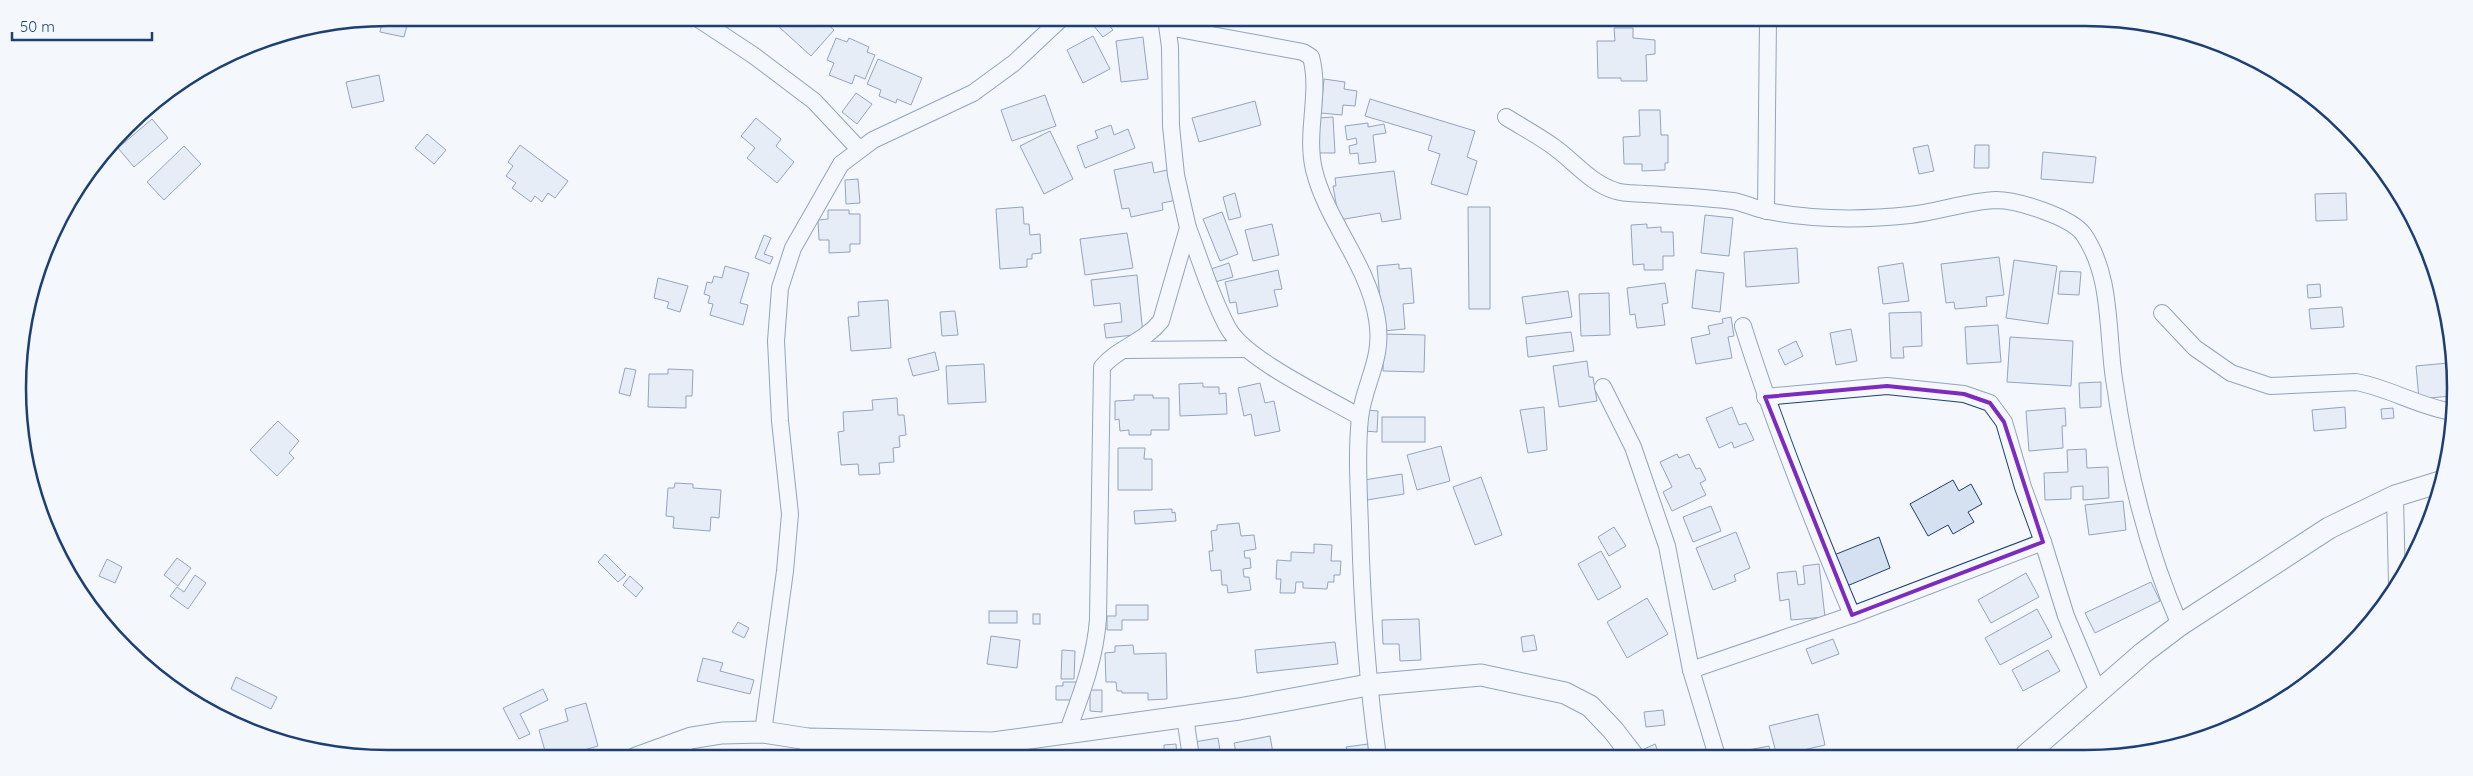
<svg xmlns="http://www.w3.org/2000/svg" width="2473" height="776" viewBox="0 0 2473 776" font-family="Quicksand,sans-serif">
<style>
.building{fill:#d5e0f0;stroke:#1d3f73}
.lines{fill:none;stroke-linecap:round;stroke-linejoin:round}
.minor-casing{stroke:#1d3f73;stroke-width:18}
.tertiary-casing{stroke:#1d3f73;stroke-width:23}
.minor{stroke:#f4f7fb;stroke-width:16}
.tertiary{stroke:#f4f7fb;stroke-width:21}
.marked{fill:none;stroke:#7b2cbf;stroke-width:4;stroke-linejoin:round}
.rim{fill:none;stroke:#1d3f73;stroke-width:2.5}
</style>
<rect width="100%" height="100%" fill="#f4f7fb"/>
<g class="building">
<polygon points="383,18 409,18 404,37 380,32"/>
<polygon points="786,18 807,18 818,27 824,21 834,30 811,56 778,26"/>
<polygon points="1103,18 1113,30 1103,37 1093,25"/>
<polygon points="1124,18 1136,18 1135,21"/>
<polygon points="2144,23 2158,25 2179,31 2144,25"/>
<polygon points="1614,28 1633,28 1633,38 1655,40 1655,54 1646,55 1647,81 1621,81 1621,78 1598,78 1597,41 1615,41"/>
<polygon points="1093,36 1110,69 1083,83 1067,50"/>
<polygon points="1143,37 1148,79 1121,82 1116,41"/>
<polygon points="836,38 847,42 849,38 869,47 867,52 875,55 865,79 855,75 852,84 829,75 834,63 827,60"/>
<polygon points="878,59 922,78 911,105 897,99 896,103 879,96 881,90 867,84"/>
<polygon points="379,75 384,101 352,108 346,82"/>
<polygon points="1324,79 1345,82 1344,89 1357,91 1355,106 1343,105 1342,115 1321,113"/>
<polygon points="856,93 872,104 857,124 842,112"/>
<polygon points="1045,95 1056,126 1012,141 1001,110"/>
<polygon points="1370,99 1475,131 1467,157 1477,161 1467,195 1431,184 1440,154 1428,150 1432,136 1365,116"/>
<polygon points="1255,101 1261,125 1199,142 1192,118"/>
<polygon points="1639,110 1660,110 1661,135 1668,135 1668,163 1665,163 1665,170 1642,171 1642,164 1624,164 1623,137 1640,136"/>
<polygon points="1333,117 1335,153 1318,153 1319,118"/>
<polygon points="756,118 781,139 776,146 794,162 777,183 747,158 755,148 741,136"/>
<polygon points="152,119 168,138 134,167 118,148"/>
<polygon points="1368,123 1368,127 1384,124 1386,133 1373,135 1376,162 1359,164 1358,153 1350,154 1349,146 1357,144 1356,138 1347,140 1345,126"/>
<polygon points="1111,125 1114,135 1128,129 1135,148 1085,168 1077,146 1098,138 1095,131"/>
<polygon points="1050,131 1073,179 1044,194 1020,146"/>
<polygon points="427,134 446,150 434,164 415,148"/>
<polygon points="520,145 568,181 555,198 548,193 542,202 535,196 531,202 512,188 516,183 506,176 513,166 508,162"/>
<polygon points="1928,145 1934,171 1919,174 1913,148"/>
<polygon points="1975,145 1989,145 1989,168 1974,168"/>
<polygon points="184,146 201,164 164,200 147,182"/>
<polygon points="2043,152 2096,157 2093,183 2041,179"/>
<polygon points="1152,162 1154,173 1171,169 1177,200 1162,203 1163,210 1131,217 1129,208 1122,209 1114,170"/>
<polygon points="1394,171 1401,219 1382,222 1380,213 1339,220 1333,186 1336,186 1335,178"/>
<polygon points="858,179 860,203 846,204 845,180"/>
<polygon points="1235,193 1241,217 1229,220 1223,197"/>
<polygon points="2346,193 2347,220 2316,221 2315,194"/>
<polygon points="1023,207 1024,224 1029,224 1030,235 1040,234 1041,253 1032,254 1032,259 1027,259 1027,267 1000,269 996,209"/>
<polygon points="1468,207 1490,207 1490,309 1469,309"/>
<polygon points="828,210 849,210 849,214 860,214 860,244 850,244 850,252 829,253 829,240 819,240 818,220 828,219"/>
<polygon points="1222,212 1238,254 1220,261 1203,219"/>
<polygon points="1705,215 1733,218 1729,256 1701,253"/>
<polygon points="1272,224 1279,255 1253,261 1245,230"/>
<polygon points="1647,224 1647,228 1661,227 1661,232 1673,232 1674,256 1663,256 1663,270 1644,270 1644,264 1633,265 1631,225"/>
<polygon points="1127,233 1133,268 1085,275 1080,239"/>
<polygon points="764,235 771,238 764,254 773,257 770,264 755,258"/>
<polygon points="1797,248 1799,283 1746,287 1744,252"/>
<polygon points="1999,257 2004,295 1986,297 1987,306 1955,309 1954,302 1946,303 1941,264"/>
<polygon points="2014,260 2057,266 2048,324 2006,318"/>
<polygon points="1229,263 1233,277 1215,282 1211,269"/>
<polygon points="1903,263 1909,301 1883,304 1878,267"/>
<polygon points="1399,264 1399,269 1411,268 1414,303 1403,304 1405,329 1383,331 1377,266"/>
<polygon points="725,266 749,273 740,303 748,305 743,325 710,315 713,304 708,303 710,296 704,294 707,282 712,283 714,276 722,278"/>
<polygon points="1278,270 1282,289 1274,290 1278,306 1238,314 1236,302 1230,303 1225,282"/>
<polygon points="1696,270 1724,273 1720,312 1692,308"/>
<polygon points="2060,271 2081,272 2079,295 2058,294"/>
<polygon points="1137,275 1143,334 1106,338 1104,324 1122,322 1120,303 1094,306 1091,280"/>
<polygon points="658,278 688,286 680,312 667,308 669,302 654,298"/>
<polygon points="1665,283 1668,303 1662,304 1665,325 1637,328 1635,314 1630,315 1627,288"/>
<polygon points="2320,284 2321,297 2308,298 2307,285"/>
<polygon points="1568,291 1572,317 1526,324 1522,297"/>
<polygon points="1609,293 1610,335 1581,336 1579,294"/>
<polygon points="888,300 891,348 851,351 848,317 859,316 858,302"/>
<polygon points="2342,307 2344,327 2311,329 2309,309"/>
<polygon points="955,311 958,335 942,336 940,312"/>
<polygon points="1921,312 1922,346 1903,347 1904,358 1891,358 1889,313"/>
<polygon points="1731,317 1734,336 1728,337 1732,358 1696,364 1691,338 1710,334 1708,326 1723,323 1722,319"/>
<polygon points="1998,325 2001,362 1967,364 1965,327"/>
<polygon points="1851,329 1857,361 1836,365 1830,333"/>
<polygon points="1571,332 1574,351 1528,357 1526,337"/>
<polygon points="1384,334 1425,335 1424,372 1383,371"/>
<polygon points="2010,337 2073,341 2071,386 2007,382"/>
<polygon points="1796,341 1803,356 1785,365 1778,350"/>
<polygon points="935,352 939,370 913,376 908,359"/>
<polygon points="1587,361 1589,377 1593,377 1597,401 1559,407 1553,366"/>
<polygon points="2448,363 2451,396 2419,399 2416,366"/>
<polygon points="984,364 986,402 948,404 946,366"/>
<polygon points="625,368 636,370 630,396 619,393"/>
<polygon points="668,369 693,370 692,396 686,396 686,408 648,407 649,374 668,374"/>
<polygon points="2101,382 2101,407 2080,408 2079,383"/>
<polygon points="1203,383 1203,387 1219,387 1219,394 1226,393 1227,414 1180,416 1179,384"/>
<polygon points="1260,383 1265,403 1274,401 1280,431 1255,436 1251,414 1244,416 1238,388"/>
<polygon points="1134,395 1153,395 1153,398 1169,398 1169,430 1151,430 1151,435 1129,435 1129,430 1120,431 1119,419 1115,420 1115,401 1134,400"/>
<polygon points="897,398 898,415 904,415 906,435 899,436 900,447 893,448 894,462 879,463 880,474 859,475 858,464 841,465 838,432 844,431 843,412 873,410 872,400"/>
<polygon points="1544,407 1547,450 1528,453 1520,410"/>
<polygon points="1732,407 1739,425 1746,423 1754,440 1734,448 1732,442 1719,448 1706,418"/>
<polygon points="2345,407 2346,428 2314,431 2312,410"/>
<polygon points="2065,408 2066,426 2062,426 2063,448 2029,451 2026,411"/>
<polygon points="2393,408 2394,418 2382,419 2381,409"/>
<polygon points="1366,410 1378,411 1377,432 1364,431"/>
<rect x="1382" y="417" width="43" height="25"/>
<polygon points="278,421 299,441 289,453 294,458 277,476 250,450"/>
<polygon points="1441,446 1450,481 1417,490 1407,455"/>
<polygon points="1118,448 1145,448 1144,459 1152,459 1152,490 1118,490"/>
<polygon points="2086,449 2087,468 2108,467 2109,498 2083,500 2083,486 2071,487 2071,499 2045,500 2044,473 2068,472 2067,450"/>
<polygon points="1677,454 1679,458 1689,454 1696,469 1700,468 1706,480 1700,483 1706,495 1672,511 1663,492 1672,487 1660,462"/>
<polygon points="1402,474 1404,494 1367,500 1364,480"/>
<polygon points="1481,477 1502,535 1475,545 1453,487"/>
<polygon points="1953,480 1959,491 1971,484 1982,504 1968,512 1974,522 1953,534 1948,525 1928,536 1910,504"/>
<polygon points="675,483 693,484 693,488 721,490 719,518 711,517 710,531 673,528 674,517 666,516 668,488 674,488"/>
<polygon points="2123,501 2126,530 2089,535 2085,505"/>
<polygon points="1711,506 1721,531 1693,542 1683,517"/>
<polygon points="1172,509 1172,513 1175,512 1176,521 1135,524 1134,511"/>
<polygon points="1239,523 1241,536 1254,535 1256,549 1244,551 1245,558 1250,558 1251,568 1243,569 1244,577 1249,577 1251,590 1228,593 1227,585 1222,585 1221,570 1211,571 1209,551 1213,551 1211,531 1217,530 1217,525"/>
<polygon points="1614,527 1626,546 1609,556 1598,537"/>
<polygon points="1736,532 1750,568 1734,575 1736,581 1713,590 1696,548"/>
<polygon points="1879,537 1890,568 1847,586 1834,555"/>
<polygon points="1314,544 1332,545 1331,561 1341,561 1340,575 1334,575 1334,582 1328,582 1327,589 1303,588 1303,582 1296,582 1295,593 1280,593 1281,579 1276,579 1277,560 1291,561 1291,552 1314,553"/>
<polygon points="1601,551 1621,587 1598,600 1578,564"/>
<polygon points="605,554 626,575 618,582 598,562"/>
<polygon points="177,558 191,568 178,586 164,575"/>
<polygon points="107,559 122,567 115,583 99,576"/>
<polygon points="1819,564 1825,617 1791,620 1789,599 1780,601 1777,573 1796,571 1798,585 1805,584 1803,566"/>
<polygon points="2026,573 2039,597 1991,623 1978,600"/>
<polygon points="195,575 206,583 188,609 170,596 177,587 184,592"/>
<polygon points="630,576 643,588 636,597 623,585"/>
<polygon points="2151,582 2160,601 2095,633 2085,613"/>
<polygon points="1647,598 1668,634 1627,658 1607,622"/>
<polygon points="1116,605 1148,605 1148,620 1122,620 1122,630 1107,630 1107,616 1116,616"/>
<polygon points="2037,609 2052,637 2000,665 1985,638"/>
<rect x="989" y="611" width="28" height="12"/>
<rect x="1033" y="614" width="7" height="10"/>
<polygon points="1419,619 1421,660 1400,661 1399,644 1383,644 1382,620"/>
<polygon points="738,622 749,628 744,638 732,632"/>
<polygon points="1534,635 1537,650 1523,652 1521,637"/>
<polygon points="991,636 1020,640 1017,668 987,664"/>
<polygon points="1833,639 1839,654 1812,664 1806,649"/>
<polygon points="1335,642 1338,664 1257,673 1255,650"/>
<polygon points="1133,645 1134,654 1166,653 1167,699 1148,700 1148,693 1122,693 1122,691 1117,691 1116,682 1106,682 1105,653 1115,652 1115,646"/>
<polygon points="1062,650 1075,651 1074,679 1061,679"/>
<polygon points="2048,650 2060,671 2023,691 2012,670"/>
<polygon points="703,658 723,663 720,671 754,680 750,694 697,681"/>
<polygon points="236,677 277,697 271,709 231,689"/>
<polygon points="1063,682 1077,682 1077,700 1056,700 1056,686 1063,686"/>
<polygon points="543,689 548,700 520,714 530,734 519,739 503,708"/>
<polygon points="1090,690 1102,690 1102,712 1090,711"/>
<polygon points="586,703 598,746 556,758 547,758 539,730 568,721 565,709"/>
<polygon points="1663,710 1665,725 1646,727 1644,712"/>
<polygon points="1818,714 1825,745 1777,756 1769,726"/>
<polygon points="1270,736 1273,753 1254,757 1237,757 1234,743"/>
<polygon points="1218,738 1221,757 1197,757 1194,742"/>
<polygon points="1176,744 1177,757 1164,757 1164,745"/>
<polygon points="1368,744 1369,757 1333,757 1332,751 1347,750 1346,747"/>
<polygon points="1655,744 1660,756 1645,756 1642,750"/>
<polygon points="1769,746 1771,756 1738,756 1738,752"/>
<polygon points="803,751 803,758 745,758 745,756"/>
<polygon points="1144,755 1144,757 1129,757 1129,756"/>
</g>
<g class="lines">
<defs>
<g id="minor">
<polyline points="697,18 753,55 814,101 859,149"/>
<path d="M1168,27L1303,52L1311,57C1321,93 1305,132 1314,170C1327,222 1368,264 1377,319C1384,360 1364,382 1360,418C1356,453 1359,492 1360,527C1362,606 1367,679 1378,757"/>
<path d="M1506,117C1522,127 1539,136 1554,147C1575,162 1590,183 1616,191C1625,194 1637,193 1646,194C1675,196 1705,197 1733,201C1745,203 1756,209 1768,211C1814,220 1863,220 1910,215C1939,212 1967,201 1996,200C2017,200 2072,217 2084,235C2112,276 2107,332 2114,379C2126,462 2146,548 2180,625"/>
<polyline points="1766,211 1768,18"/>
<path d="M1188,228C1201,261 1211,297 1228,328C1246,360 1326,397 1360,417"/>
<path d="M2162,313L2195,348L2231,373L2270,386L2356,382C2390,388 2419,407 2453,412"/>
<path d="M1743,326C1774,425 1812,520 1852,615"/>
<polyline points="1124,350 1245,349"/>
<polyline points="1603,387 1633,447 1667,546 1691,670 1717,756"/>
<polyline points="1765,397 1887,386 1964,394 1990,403 2004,422 2023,487 2043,542 2066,616 2098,692"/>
<polyline points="2395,496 2397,584"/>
<polyline points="1691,670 1852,615 2043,542"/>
<polyline points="1185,717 1191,757"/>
<polyline points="763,732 785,571 790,514 780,421 776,341 780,288 793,248 841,164 873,140 973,93 1014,63 1062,18"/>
<path d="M1067,733C1081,695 1095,660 1098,619L1102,367C1119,347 1143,343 1161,321L1188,228L1176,175L1171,126L1170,47L1166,18"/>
<polyline points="808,739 808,758"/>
</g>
<g id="tertiary">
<polyline points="2026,755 2143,653 2180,625 2329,528 2395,496 2440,482"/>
<polyline points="636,758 691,738 722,733 763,732 808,739 993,743 1239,709 1368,685 1481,675 1565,693 1590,706 1613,730 1633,756"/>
</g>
</defs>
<use href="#minor" class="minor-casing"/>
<use href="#tertiary" class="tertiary-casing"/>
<use href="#minor" class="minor"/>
<use href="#tertiary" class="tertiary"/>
</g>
<path d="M0 0H2473V776H0ZM1887,386L1964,394L1990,403L2004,422L2043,542L1852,615L1765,397Z" fill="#f4f7fb" fill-opacity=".55" fill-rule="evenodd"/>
<path class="marked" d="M1887,386L1964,394L1990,403L2004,422L2043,542L1852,615L1765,397Z"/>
<path d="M0 0H2473V776H0ZM388 26H2085A362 362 0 0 1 2447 388V388A362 362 0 0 1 2085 750H388A362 362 0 0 1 26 388V388A362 362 0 0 1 388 26Z" fill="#f4f7fb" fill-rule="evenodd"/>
<path class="rim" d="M388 26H2085A362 362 0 0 1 2447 388V388A362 362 0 0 1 2085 750H388A362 362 0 0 1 26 388V388A362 362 0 0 1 388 26Z"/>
<path d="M12 32v8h140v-8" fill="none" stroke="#1d3f73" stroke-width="2.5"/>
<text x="20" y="32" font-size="15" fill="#1d3f73" stroke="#f4f7fb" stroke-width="4" paint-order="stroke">50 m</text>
</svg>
